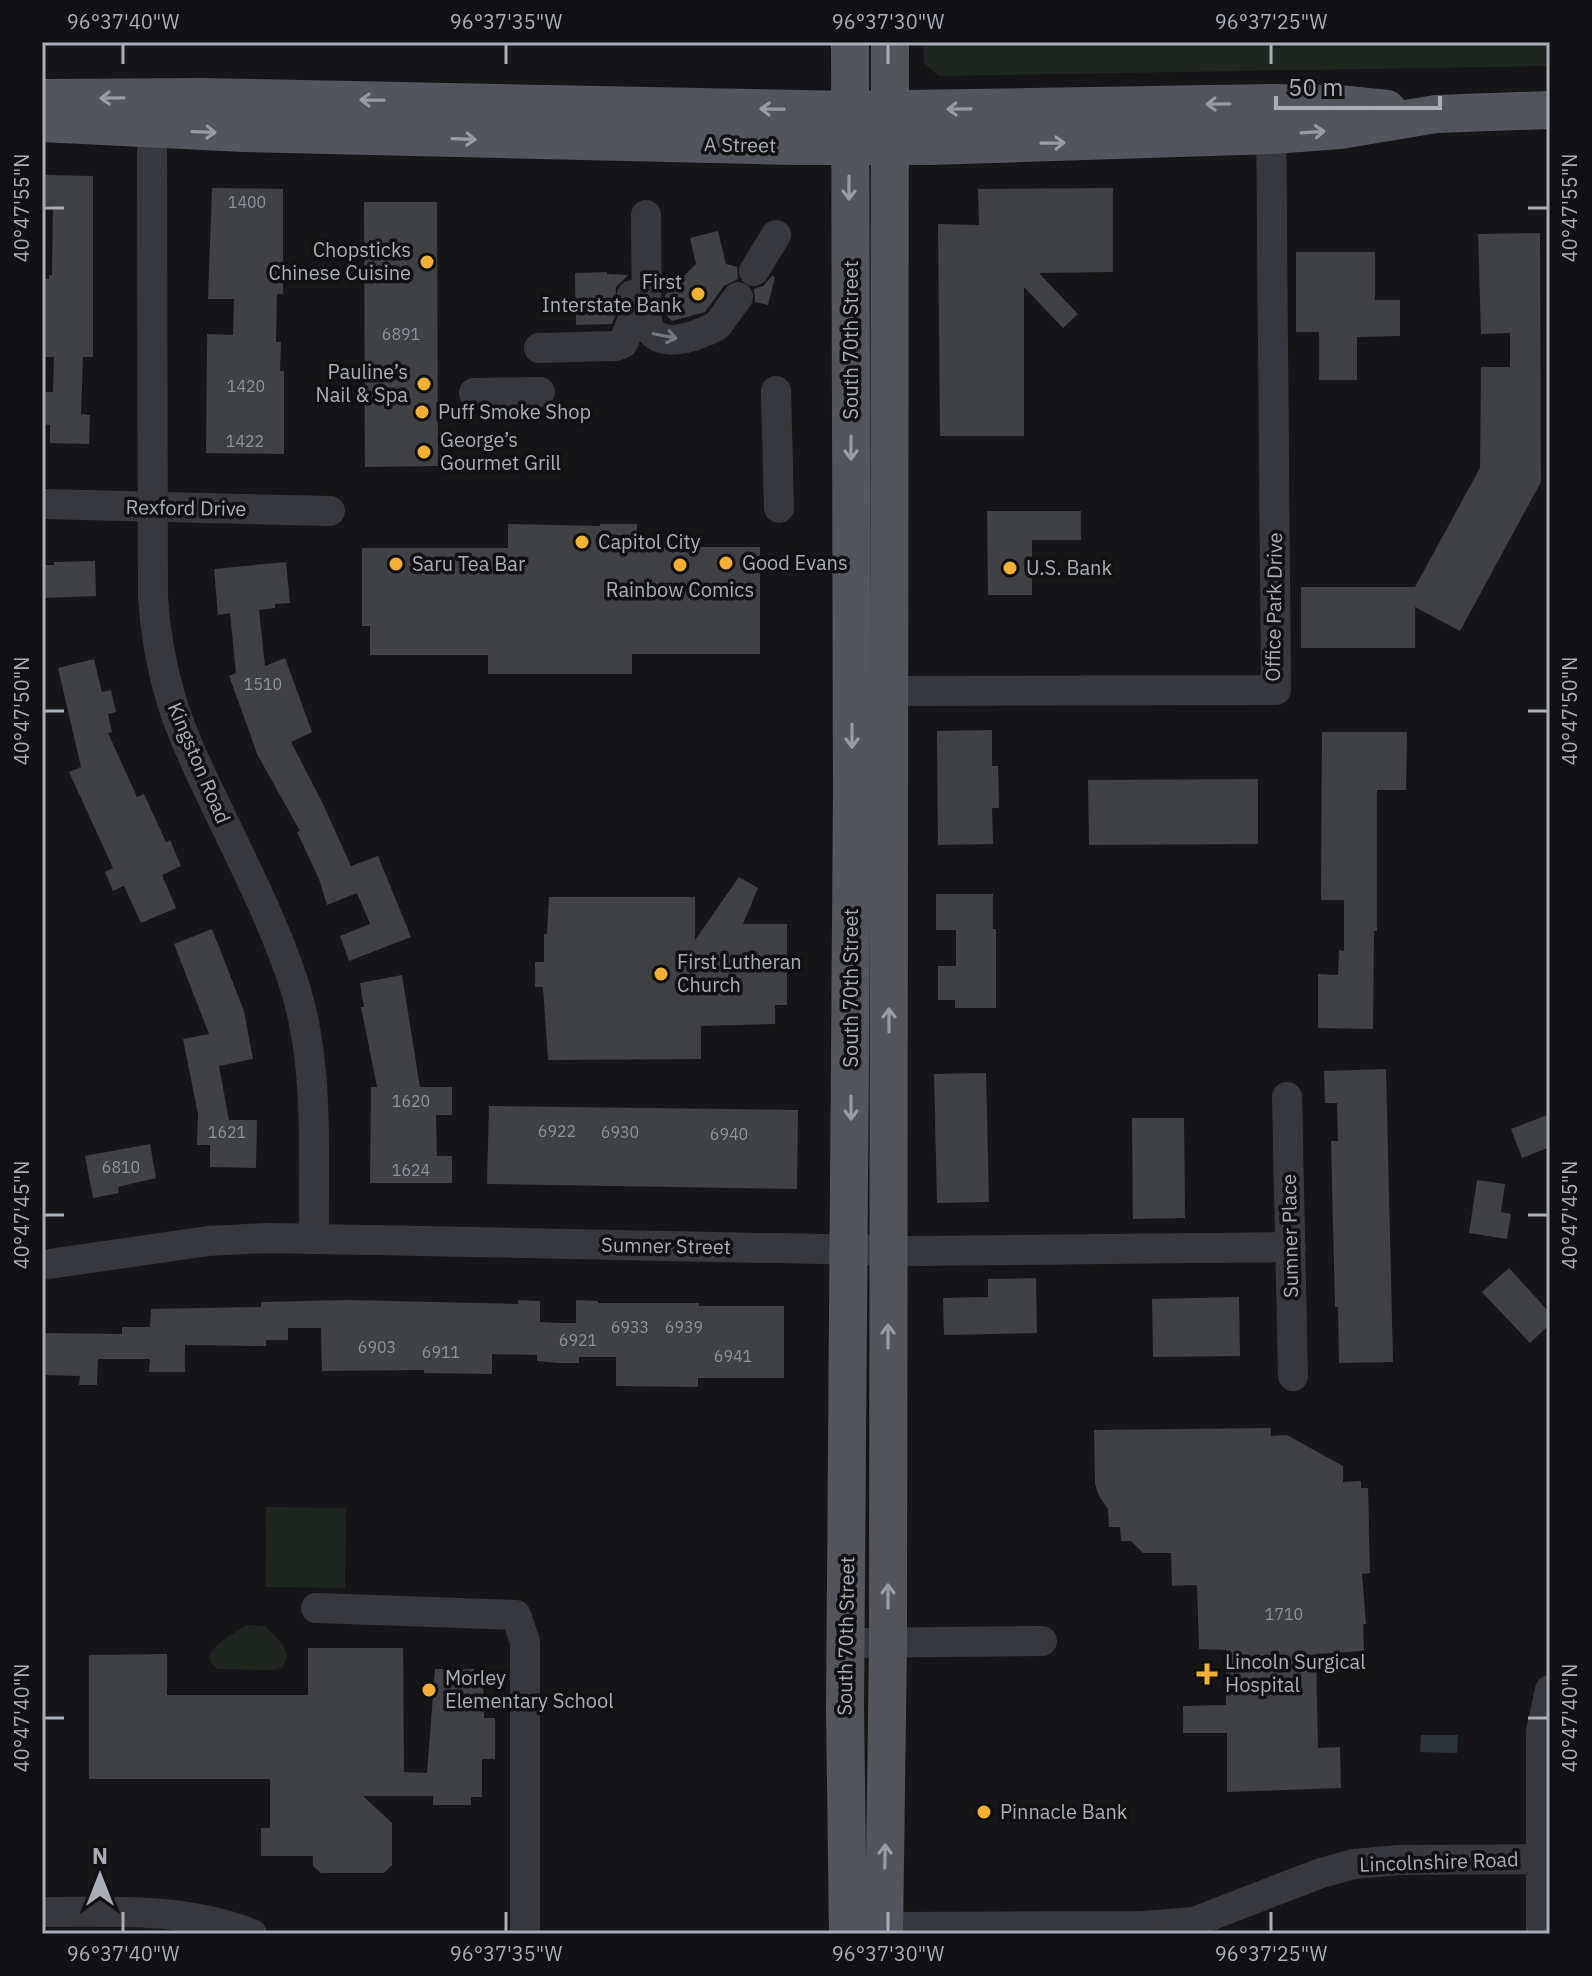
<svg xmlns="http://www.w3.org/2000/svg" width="1592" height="1976" viewBox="0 0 1592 1976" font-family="'IBM Plex Sans',sans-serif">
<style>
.green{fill:#1e261f}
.water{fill:#2c353c}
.building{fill:#404145}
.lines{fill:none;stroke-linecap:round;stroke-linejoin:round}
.minor{stroke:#37383d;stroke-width:30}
.major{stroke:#53555c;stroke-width:38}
.oneway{stroke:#979ba6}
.oneway2{stroke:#757881}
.ticks{fill:none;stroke:#a8adb8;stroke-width:3}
.poi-dot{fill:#f2b134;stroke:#111113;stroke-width:3}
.labels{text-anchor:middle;stroke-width:7;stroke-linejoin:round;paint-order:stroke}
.number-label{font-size:16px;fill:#8e929b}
.street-label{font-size:20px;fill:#a8adb8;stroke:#111113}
.poi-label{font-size:20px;fill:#a8adb8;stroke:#111113;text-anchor:start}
.neatline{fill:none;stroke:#a8adb8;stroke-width:3}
.ticks-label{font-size:20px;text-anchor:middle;fill:#a8adb8}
</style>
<rect width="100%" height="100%" fill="#161618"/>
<g class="green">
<polygon points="923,42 1550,42 1550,66 939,76 924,63"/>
<polygon points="266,1507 346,1508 345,1588 265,1587"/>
<path d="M247,1625L265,1626L283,1645L287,1656L283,1667L272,1670L218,1669C192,1653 234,1634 247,1625Z"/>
</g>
<polygon class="water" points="1421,1735 1458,1735 1457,1753 1420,1752"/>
<g class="building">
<polygon points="45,175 93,176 93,357 83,357 81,414 90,415 89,444 50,443 50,425 42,424 42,392 53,392 54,357 43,357 43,279 49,279 49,275 52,275 53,206 45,206"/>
<polygon points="212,188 283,189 283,294 277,294 276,342 281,342 280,371 284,371 284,454 206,453 207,334 233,335 234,299 208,299"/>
<polygon points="1113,188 1113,272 1039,273 1078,314 1063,328 1024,287 1024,436 940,436 938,224 979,225 978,189"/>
<polygon points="364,202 437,202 438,466 365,467"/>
<polygon points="718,231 726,264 737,267 738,279 724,286 705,312 672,321 665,314 665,295 696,264 690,238"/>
<polygon points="1540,233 1541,482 1460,631 1415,607 1415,648 1301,648 1301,587 1415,587 1480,468 1481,367 1510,367 1510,333 1481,334 1478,234"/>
<polygon points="1296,252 1375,252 1375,300 1400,300 1400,336 1357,337 1357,380 1319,380 1319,332 1296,332"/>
<polygon points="607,272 607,274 628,275 616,287 615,316 612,324 576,325 575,273"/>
<polygon points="772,276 775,277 768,305 755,302 754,289 763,286"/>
<polygon points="987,511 1081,511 1081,540 1032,540 1032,595 988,595"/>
<polygon points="508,524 600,526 600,524 637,524 637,547 760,547 760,654 632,654 632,674 488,674 488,655 370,655 370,626 362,626 362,548 508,548"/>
<polygon points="95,561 96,596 42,598 42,565 54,565 54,562"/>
<polygon points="286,562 290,603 275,604 275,608 259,610 265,666 285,658 312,732 291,742 322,802 351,866 378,856 411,937 349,961 340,936 370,924 357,893 327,905 319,879 297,832 300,831 257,754 248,728 229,676 236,673 230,613 218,615 214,569"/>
<polygon points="94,659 102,692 111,690 116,712 108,714 112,732 108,733 137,797 144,794 166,842 170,840 181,866 162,875 176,908 141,923 124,886 113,891 105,872 113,868 69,772 81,767 58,668"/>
<polygon points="992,730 992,766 998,766 999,808 992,808 993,844 938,845 937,731"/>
<polygon points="1322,732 1407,732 1406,790 1377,790 1377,931 1374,931 1373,1029 1318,1028 1318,974 1338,975 1339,950 1344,951 1344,900 1321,900"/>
<polygon points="1258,779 1258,844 1089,845 1088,780"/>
<polygon points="739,877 758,888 743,924 787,924 787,1005 775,1005 775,1024 701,1026 701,1059 548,1060 543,987 535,987 535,962 544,962 544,934 547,934 549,897 695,897 695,940"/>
<polygon points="936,894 993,894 993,929 996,929 996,1008 955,1008 955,1000 938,1000 938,966 956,966 956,930 936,930"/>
<polygon points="212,929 244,1011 253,1059 219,1066 229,1120 257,1120 256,1168 210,1167 210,1145 197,1145 198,1114 183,1039 209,1034 174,944"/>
<polygon points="402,975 420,1087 452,1087 452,1115 436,1115 437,1156 452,1156 452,1183 370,1183 371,1087 377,1087 361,1007 364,1007 360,983"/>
<polygon points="1386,1069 1393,1362 1339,1363 1338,1307 1335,1307 1331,1141 1338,1141 1337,1103 1325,1103 1324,1071"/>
<polygon points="986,1073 989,1202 937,1203 934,1074"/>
<polygon points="489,1106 798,1110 797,1189 487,1184"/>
<polygon points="1550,1114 1550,1147 1522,1158 1511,1129"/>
<polygon points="1132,1118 1184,1118 1185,1218 1133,1219"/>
<polygon points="150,1144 156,1178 118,1187 119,1193 93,1198 85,1156"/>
<polygon points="1477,1180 1505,1184 1501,1212 1511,1214 1507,1239 1469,1233"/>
<polygon points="1509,1268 1550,1313 1550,1324 1530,1343 1482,1292"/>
<polygon points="1036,1278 1037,1333 944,1335 943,1298 988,1297 988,1279"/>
<polygon points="1239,1297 1240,1356 1153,1357 1152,1299"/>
<polygon points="348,1300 518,1304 518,1300 540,1301 540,1322 558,1323 576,1323 576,1300 598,1301 598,1303 699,1303 699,1306 784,1306 784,1378 698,1378 698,1387 616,1386 616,1357 579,1357 579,1363 558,1363 537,1361 537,1355 492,1354 492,1374 424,1373 424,1370 322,1371 321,1328 288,1328 288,1340 266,1340 266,1346 185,1345 185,1372 149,1372 150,1359 98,1359 97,1385 79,1385 80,1376 42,1375 42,1333 122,1334 122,1327 150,1327 151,1309 261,1307 261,1302"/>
<polygon points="1271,1428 1271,1436 1287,1435 1343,1466 1343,1482 1361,1481 1361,1488 1368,1488 1370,1573 1362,1574 1366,1624 1363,1624 1364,1651 1316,1654 1318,1748 1340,1747 1341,1788 1227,1792 1227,1733 1183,1733 1183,1706 1226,1705 1226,1650 1199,1649 1197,1585 1172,1586 1171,1553 1143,1553 1131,1541 1121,1541 1120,1527 1109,1527 1108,1509 1099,1496 1095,1484 1094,1430"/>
<polygon points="308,1648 403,1648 404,1772 427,1773 435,1669 474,1669 474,1676 483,1676 484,1718 495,1718 495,1759 482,1759 482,1797 471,1797 471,1805 433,1805 433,1796 363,1796 392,1823 392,1865 384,1873 321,1873 313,1866 313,1856 261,1856 261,1828 270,1828 270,1779 89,1779 89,1655 167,1654 167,1695 308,1695"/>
</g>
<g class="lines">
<g class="minor">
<path d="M152,130L153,597C155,631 161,665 171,699C180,730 194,760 208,789C238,853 272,917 294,984C320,1065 313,1155 314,1239"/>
<path d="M646,215L647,322C655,353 697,336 717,326L738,297"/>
<polyline points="754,271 776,235"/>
<polyline points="539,348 616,346 623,343 633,319 632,295"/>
<polyline points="776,391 779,508"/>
<polyline points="474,393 540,392"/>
<polyline points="42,504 330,511"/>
<polyline points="869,691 1276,690 1271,113"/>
<polyline points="1287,1097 1293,1376"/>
<polyline points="42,1265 208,1241 268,1238 920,1251 1291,1247"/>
<polyline points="316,1608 516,1615 525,1642 525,1934"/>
<polyline points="846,1643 1042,1641"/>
<path d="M42,1912C113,1912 185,1907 252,1934"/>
<polyline points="868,1934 884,1927 1143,1926 1194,1922"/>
<polyline points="1174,1934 1194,1922 1321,1873 1354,1864 1399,1860 1550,1859"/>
<polyline points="1541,1934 1541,1731 1550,1690"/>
</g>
<g class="major">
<polyline points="42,98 201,97 850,110 1271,103 1339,104 1387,109"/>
<polyline points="42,123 244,133 794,146 929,146 1272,135 1340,130 1436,114 1550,110"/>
<polyline points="848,1934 845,1709 852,792 850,42"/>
<polyline points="884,1934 888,1643 890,42"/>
</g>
</g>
<defs><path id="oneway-shaft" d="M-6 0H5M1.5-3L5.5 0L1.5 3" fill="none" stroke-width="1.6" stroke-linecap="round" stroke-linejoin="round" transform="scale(2)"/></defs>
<g class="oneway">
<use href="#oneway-shaft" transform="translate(112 98) rotate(179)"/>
<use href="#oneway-shaft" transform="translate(372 100) rotate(-179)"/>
<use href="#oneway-shaft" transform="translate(1218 104) rotate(179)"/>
<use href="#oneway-shaft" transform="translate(772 109) rotate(-179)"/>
<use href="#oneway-shaft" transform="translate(959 109) rotate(179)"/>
<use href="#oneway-shaft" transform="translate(204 132) rotate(2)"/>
<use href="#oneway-shaft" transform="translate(1313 132) rotate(-4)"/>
<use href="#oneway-shaft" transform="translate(464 139) rotate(2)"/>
<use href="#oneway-shaft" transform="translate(1053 143) rotate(-1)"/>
<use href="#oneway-shaft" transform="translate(849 188) rotate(90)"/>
<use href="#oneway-shaft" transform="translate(851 448) rotate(90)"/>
<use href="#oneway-shaft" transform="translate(852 736) rotate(90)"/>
<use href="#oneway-shaft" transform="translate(889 1020) rotate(-90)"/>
<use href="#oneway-shaft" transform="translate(851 1108) rotate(90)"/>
<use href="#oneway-shaft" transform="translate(888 1336) rotate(-90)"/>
<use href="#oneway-shaft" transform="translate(888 1596) rotate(-90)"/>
<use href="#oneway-shaft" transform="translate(885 1856) rotate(-89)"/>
</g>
<use class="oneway2" href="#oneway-shaft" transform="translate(665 336) rotate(11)"/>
<path class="ticks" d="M123,44V64M506,44V64M888,44V64M1271,44V64M44,208H64M1528,208H1548M44,711H64M1528,711H1548M44,1215H64M1528,1215H1548M44,1718H64M1528,1718H1548M123,1912V1932M506,1912V1932M888,1912V1932M1271,1912V1932"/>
<g class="poi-dot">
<circle cx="427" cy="262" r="8"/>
<circle cx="698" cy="294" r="8"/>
<circle cx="424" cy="384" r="8"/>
<circle cx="422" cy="412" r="8"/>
<circle cx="424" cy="452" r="8"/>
<circle cx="582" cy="542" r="8"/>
<circle cx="726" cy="563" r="8"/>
<circle cx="396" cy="564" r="8"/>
<circle cx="680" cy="565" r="8"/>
<circle cx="1010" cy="568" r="8"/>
<circle cx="661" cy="974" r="8"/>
<path d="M1203 1662h8v8h8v8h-8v8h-8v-8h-8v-8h8z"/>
<circle cx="429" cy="1690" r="8"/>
<circle cx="984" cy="1812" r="8"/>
</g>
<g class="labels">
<g class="number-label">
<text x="247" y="208">1400</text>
<text x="401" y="340">6891</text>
<text x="246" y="392">1420</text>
<text x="245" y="447">1422</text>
<text x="263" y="690">1510</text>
<text x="411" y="1107">1620</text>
<text x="557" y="1137">6922</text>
<text x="227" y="1138">1621</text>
<text x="620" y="1138">6930</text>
<text x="729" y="1140">6940</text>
<text x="121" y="1173">6810</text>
<text x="411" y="1176">1624</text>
<text x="630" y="1333">6933</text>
<text x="684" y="1333">6939</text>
<text x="578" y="1346">6921</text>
<text x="377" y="1353">6903</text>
<text x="441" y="1358">6911</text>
<text x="733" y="1362">6941</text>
<text x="1284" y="1620">1710</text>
</g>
<g class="street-label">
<text transform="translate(740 145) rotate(1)" y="7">A Street</text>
<text transform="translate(851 340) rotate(-90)" y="7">South 70th Street</text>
<text transform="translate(186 508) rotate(1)" y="7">Rexford Drive</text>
<text transform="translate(1274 607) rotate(-89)" y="7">Office Park Drive</text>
<text transform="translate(199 763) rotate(67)" y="7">Kingston Road</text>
<text transform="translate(851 988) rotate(-90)" y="7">South 70th Street</text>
<text transform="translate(1290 1236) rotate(-91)" y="7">Sumner Place</text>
<text transform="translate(666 1246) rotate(1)" y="7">Sumner Street</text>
<text transform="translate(846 1636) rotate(-89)" y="7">South 70th Street</text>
<text transform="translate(1439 1862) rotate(-2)" y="7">Lincolnshire Road</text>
</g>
<g class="poi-label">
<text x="411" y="257" text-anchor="end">Chopsticks<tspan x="411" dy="23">Chinese Cuisine</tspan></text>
<text x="682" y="289" text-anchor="end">First<tspan x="682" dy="23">Interstate Bank</tspan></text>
<text x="408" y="379" text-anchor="end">Pauline’s<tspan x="408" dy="23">Nail &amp; Spa</tspan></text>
<text x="438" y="419">Puff Smoke Shop</text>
<text x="440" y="447">George’s<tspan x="440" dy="23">Gourmet Grill</tspan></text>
<text x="598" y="549">Capitol City</text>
<text x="742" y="570">Good Evans</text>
<text x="412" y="571">Saru Tea Bar</text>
<text x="1026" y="575">U.S. Bank</text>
<text x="680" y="597" text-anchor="middle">Rainbow Comics</text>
<text x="677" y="969">First Lutheran<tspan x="677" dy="23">Church</tspan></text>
<text x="1225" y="1669">Lincoln Surgical<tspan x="1225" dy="23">Hospital</tspan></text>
<text x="445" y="1685">Morley<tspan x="445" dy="23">Elementary School</tspan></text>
<text x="1000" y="1819">Pinnacle Bank</text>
</g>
</g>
<rect width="1592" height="1976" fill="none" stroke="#111113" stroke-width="88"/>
<g transform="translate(100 1876)" stroke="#111113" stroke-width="6" paint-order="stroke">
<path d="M0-6L14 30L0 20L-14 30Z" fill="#a8adb8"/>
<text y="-12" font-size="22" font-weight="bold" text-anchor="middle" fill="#a8adb8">N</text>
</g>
<path d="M1276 96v12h164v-12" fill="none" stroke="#a8adb8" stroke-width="4"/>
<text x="1288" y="96" font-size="24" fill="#a8adb8" stroke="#111113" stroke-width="6" paint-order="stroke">50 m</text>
<rect x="44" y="44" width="1504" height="1888" class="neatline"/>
<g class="ticks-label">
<text x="123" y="29">96°37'40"W</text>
<text x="506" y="29">96°37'35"W</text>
<text x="888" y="29">96°37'30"W</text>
<text x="1271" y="29">96°37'25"W</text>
<text transform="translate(22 208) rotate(-90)" y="7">40°47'55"N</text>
<text transform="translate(1570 208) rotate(-90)" y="7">40°47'55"N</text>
<text transform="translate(22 711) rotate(-90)" y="7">40°47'50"N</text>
<text transform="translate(1570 711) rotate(-90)" y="7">40°47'50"N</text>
<text transform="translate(22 1215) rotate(-90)" y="7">40°47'45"N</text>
<text transform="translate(1570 1215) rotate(-90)" y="7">40°47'45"N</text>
<text transform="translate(22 1718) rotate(-90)" y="7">40°47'40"N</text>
<text transform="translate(1570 1718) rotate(-90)" y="7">40°47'40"N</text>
<text x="123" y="1961">96°37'40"W</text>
<text x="506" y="1961">96°37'35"W</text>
<text x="888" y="1961">96°37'30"W</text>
<text x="1271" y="1961">96°37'25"W</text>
</g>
</svg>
